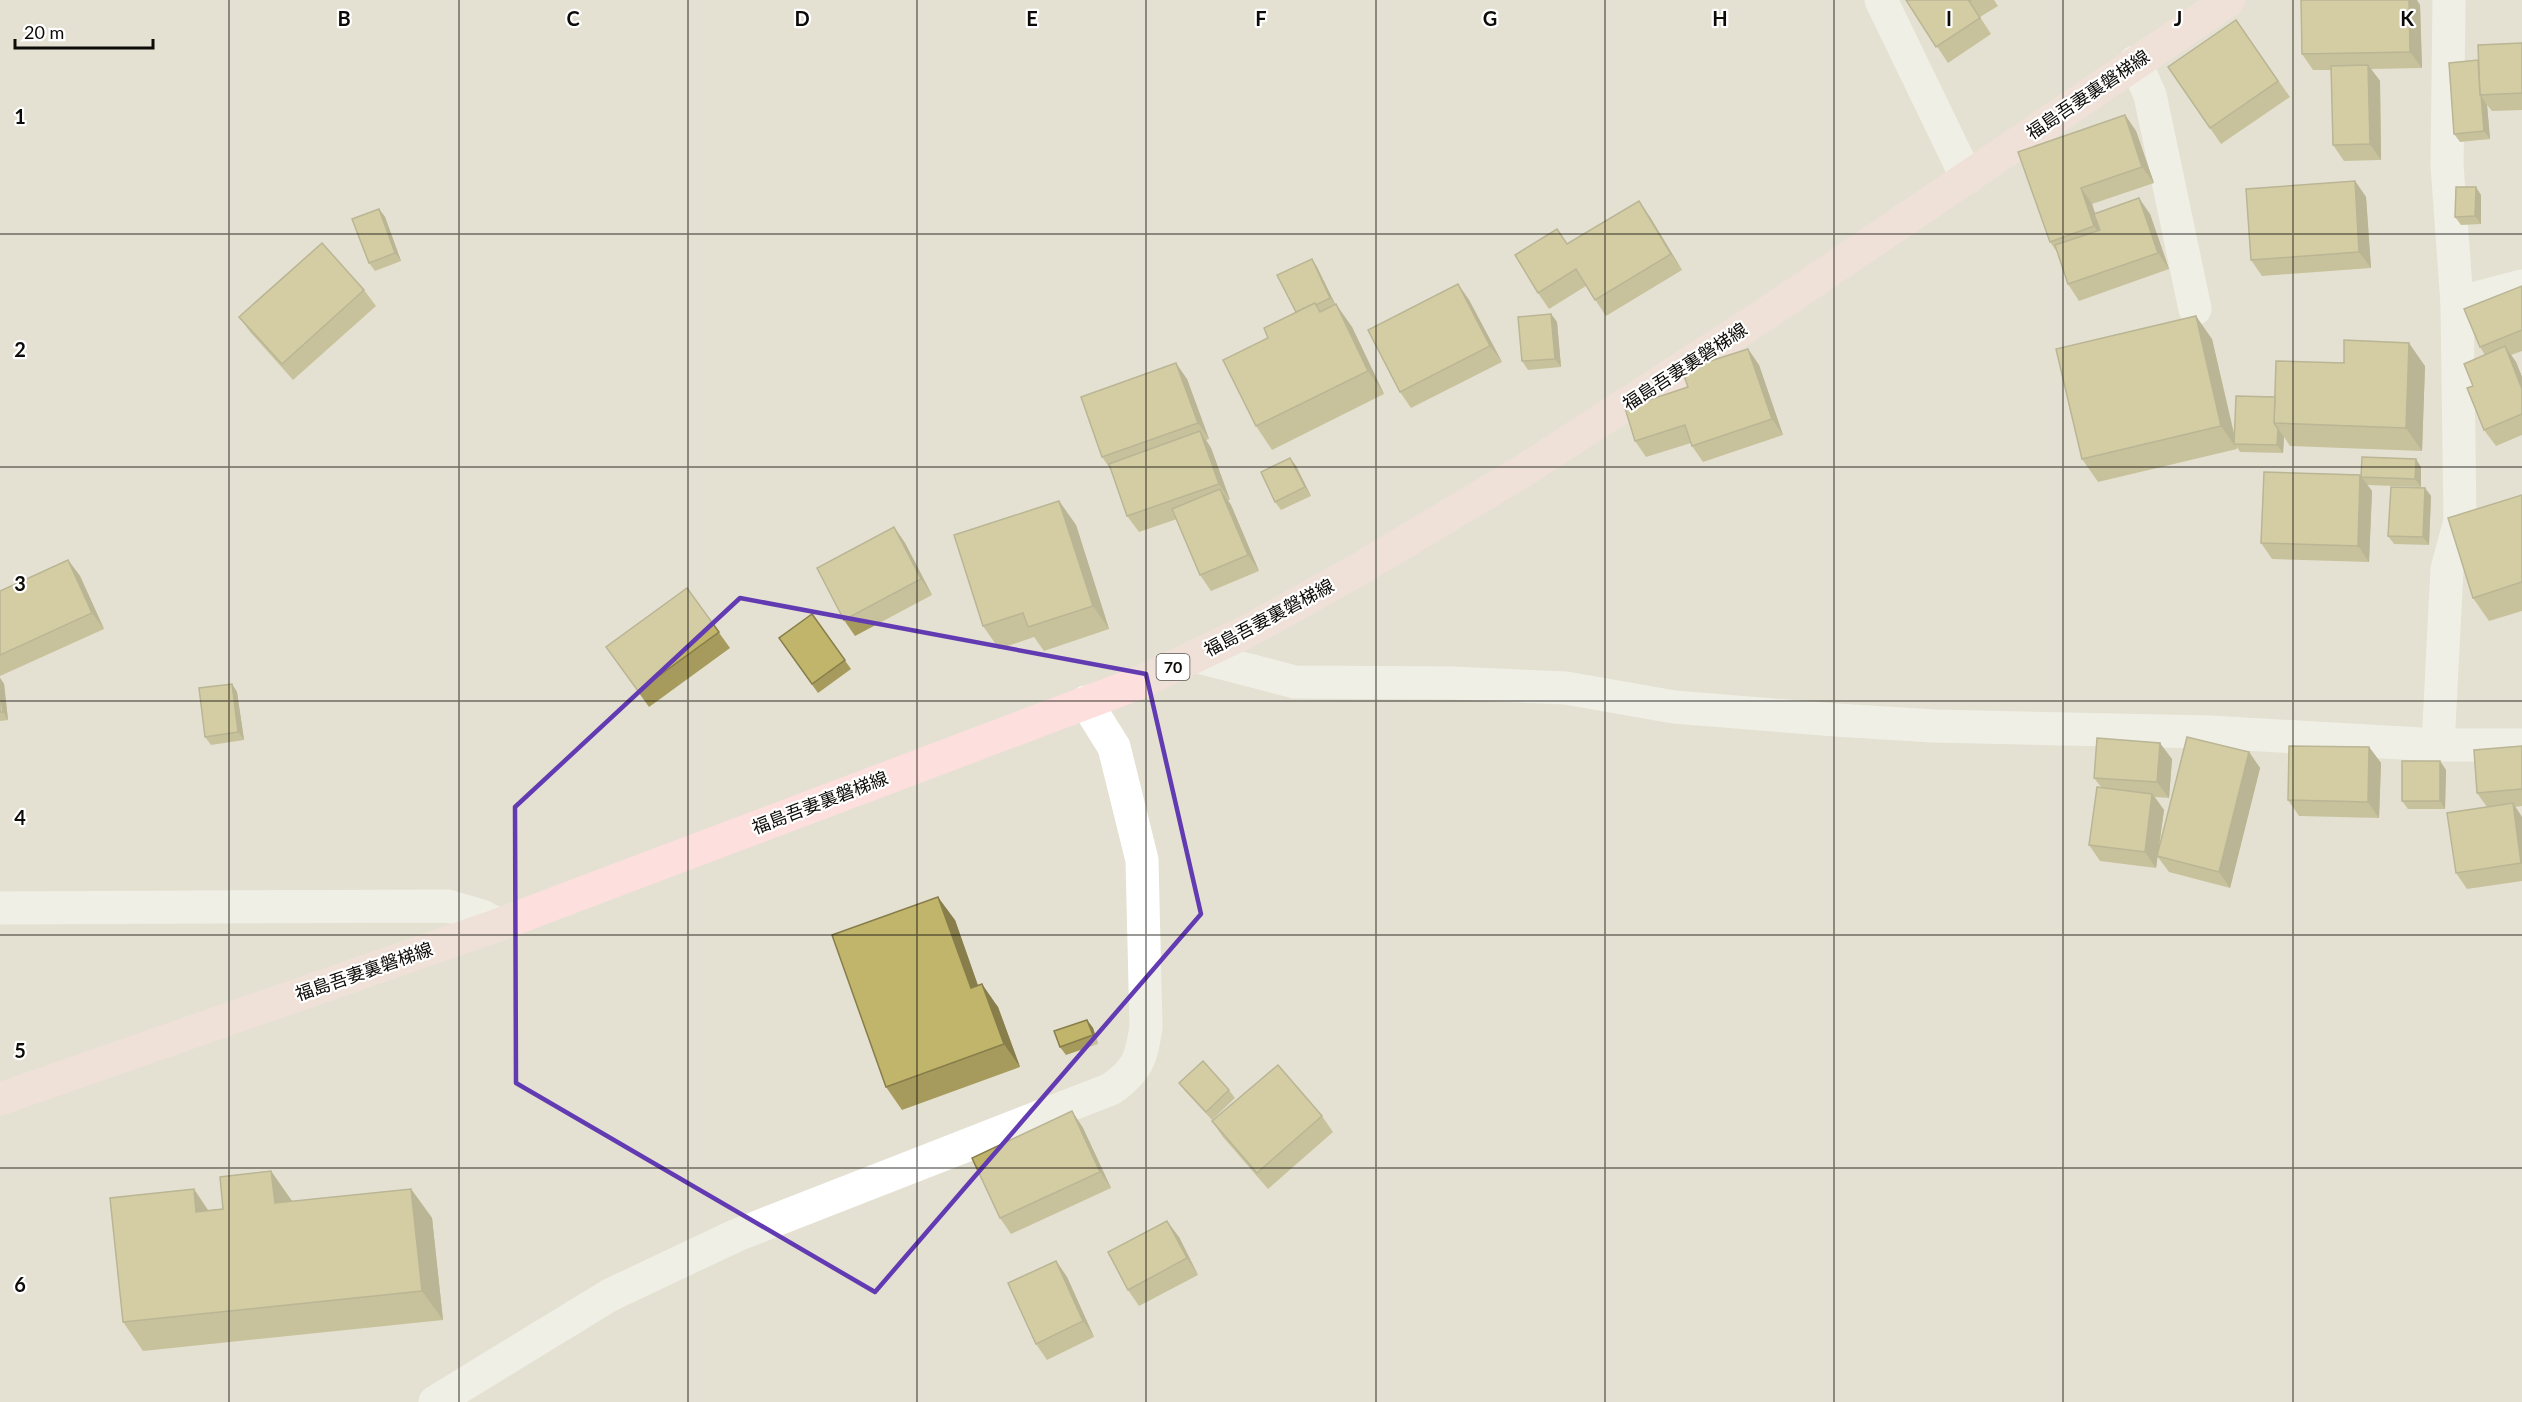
<svg xmlns="http://www.w3.org/2000/svg" width="2522" height="1402" viewBox="0 0 2522 1402" font-family="Lato,'Noto Sans JP',sans-serif">
<style>
.lines{fill:none;stroke-linecap:round;stroke-linejoin:round}
.street{stroke:#fff;stroke-width:33}
.primary{stroke:#fddfdd;stroke-width:33}
.wall{fill:#a69b5c}
.shaded-wall{fill:#877e4b}
.building{fill:#c1b46b;stroke:#877e4b;stroke-width:1.5}
.marked{fill:none;stroke:#623bb3;stroke-width:4.5;stroke-linejoin:round}
.grid{fill:none;stroke:#0c0b07;stroke-width:1.5;stroke-opacity:0.55}
.labels{text-anchor:middle;stroke-width:4.5;stroke-linejoin:round;paint-order:stroke}
.shield{fill:#fff;stroke:#555451;stroke-width:1.5}
.shield-label{font-size:16px;font-weight:bold;fill:#0c0b07}
.street-label{font-size:18px;fill:#0c0b07;stroke:#fff}
.grid-label{font-size:20px;text-anchor:middle;font-weight:bold;fill:#0c0b07;stroke:#fff;stroke-width:4.5;stroke-linejoin:round;paint-order:stroke}
</style>
<rect width="100%" height="100%" fill="#e4e1d2"/>
<g class="lines">
<g class="street">
<polyline points="1881,0 1967,178"/>
<polyline points="2135,62 2150,95 2195,309"/>
<polyline points="2457,303 2522,286"/>
<polyline points="1195,656 1295,682 1452,683 1566,688 1674,707 1836,720 1934,726 2209,732 2438,745 2522,745"/>
<polyline points="2438,745 2447,569 2460,521 2457,303 2447,165 2449,0"/>
<polyline points="0,908 448,906 482,916 498,925"/>
<path d="M435,1402L610,1295L737,1235L1111,1089C1138,1070 1141,1059 1146,1027L1142,860L1114,747L1086,702"/>
</g>
<polyline class="primary" points="0,1099 498,925 1141,682 1248,631 1356,571 1523,471 1770,311 2229,0"/>
</g>
<g class="wall">
<polygon points="1906,0 1994,0 1998,6 1980,17 1991,34 1948,63"/>
<polygon points="2420,5 2422,68 2371,69 2380,81 2381,160 2344,161 2333,145 2332,70 2313,70 2302,54"/>
<polygon points="2236,20 2290,97 2221,144 2168,67"/>
<polygon points="2522,43 2522,110 2492,111 2487,105 2490,139 2460,142 2454,134 2478,60"/>
<polygon points="2125,115 2136,131 2154,183 2092,204 2095,213 2150,214 2169,269 2079,301 2068,284 2057,252 2050,242"/>
<polygon points="2355,181 2366,197 2371,268 2262,276 2251,260"/>
<polygon points="2481,195 2481,224 2461,225 2455,217"/>
<polygon points="379,209 385,217 401,261 375,271 369,263"/>
<polygon points="1650,217 1682,270 1606,316 1586,286 1549,309 1538,293 1568,244"/>
<polygon points="1312,259 1317,267 1335,304 1352,327 1384,394 1272,450 1256,426 1296,312"/>
<polygon points="1458,284 1469,300 1502,362 1411,408 1400,392"/>
<polygon points="2522,286 2522,351 2511,355 2516,362 2522,377 2522,435 2496,446 2484,430 2473,386 2485,355 2480,347"/>
<polygon points="364,290 376,306 293,380 251,333 239,317"/>
<polygon points="1551,314 1557,322 1561,367 1528,370 1522,361"/>
<polygon points="2212,339 2235,437 2275,397 2425,366 2422,451 2290,446 2284,437 2283,453 2240,452 2237,447 2237,449 2098,482 2082,459"/>
<polygon points="1748,349 1759,365 1783,435 1703,462 1692,446 1691,443 1646,457 1635,441 1688,387"/>
<polygon points="1187,379 1209,439 1206,440 1211,448 1230,500 1228,500 1231,505 1259,571 1211,591 1200,575 1177,519 1139,532 1127,516 1111,470 1102,457"/>
<polygon points="1290,458 1296,466 1311,496 1281,510 1275,502"/>
<polygon points="2421,467 2421,487 2367,485 2372,491 2369,562 2272,559 2261,543 2360,475 2361,477"/>
<polygon points="2425,488 2431,496 2429,545 2394,544 2388,536"/>
<polygon points="2522,495 2522,611 2489,621 2473,598"/>
<polygon points="1059,501 1076,525 1109,629 1044,651 1034,637 999,649 983,626"/>
<polygon points="894,527 905,543 932,595 855,636 844,620"/>
<polygon points="68,560 80,576 104,629 0,676 0,591"/>
<polygon points="687,588 730,648 649,707 606,647"/>
<polygon points="812,614 851,669 818,693 779,638"/>
<polygon points="0,678 4,684 8,720 0,721"/>
<polygon points="232,684 237,692 244,740 211,745 205,737"/>
<polygon points="2522,746 2522,806 2515,807 2522,817 2522,881 2467,889 2456,873 2487,807 2477,793"/>
<polygon points="2369,747 2381,763 2379,818 2299,816 2288,800"/>
<polygon points="2249,752 2260,768 2230,888 2169,872 2157,856"/>
<polygon points="2172,759 2169,798 2155,797 2164,810 2156,868 2100,861 2089,845 2101,787 2094,778"/>
<polygon points="2440,761 2446,770 2445,809 2408,809 2402,801"/>
<polygon points="955,920 978,986 998,1007 1020,1067 902,1110 886,1087"/>
<polygon points="1087,1020 1093,1028 1098,1044 1066,1055 1060,1047"/>
<polygon points="1179,1083 1229,1090 1235,1098 1212,1120 1185,1091"/>
<polygon points="1072,1111 1083,1128 1111,1188 1011,1234 1000,1218"/>
<polygon points="1322,1116 1333,1132 1268,1189 1223,1137 1212,1121"/>
<polygon points="271,1171 292,1202 411,1189 432,1218 443,1320 143,1351 123,1322 209,1210 223,1209"/>
<polygon points="1179,1237 1198,1275 1139,1306 1128,1290"/>
<polygon points="1056,1261 1067,1277 1094,1337 1047,1360 1036,1344"/>
</g>
<g class="shaded-wall">
<polygon points="2409,0 2417,0 2420,5 2422,68 2410,52"/>
<polygon points="2368,65 2380,81 2381,160 2370,144"/>
<polygon points="2481,96 2487,105 2490,139 2484,131"/>
<polygon points="2125,115 2136,131 2154,183 2142,167"/>
<polygon points="2355,181 2366,197 2371,268 2359,252"/>
<polygon points="2476,187 2481,195 2481,224 2475,216"/>
<polygon points="2081,188 2092,204 2105,243 2094,226"/>
<polygon points="2139,198 2150,214 2169,269 2158,253"/>
<polygon points="1639,201 1650,217 1682,270 1671,254"/>
<polygon points="379,209 385,217 401,261 395,253"/>
<polygon points="1312,259 1317,267 1336,306 1330,298"/>
<polygon points="1458,284 1469,300 1502,362 1490,346"/>
<polygon points="1336,304 1352,327 1384,394 1368,371"/>
<polygon points="1551,314 1557,322 1561,367 1555,359"/>
<polygon points="2196,316 2212,339 2236,444 2234,444 2237,449 2221,426"/>
<polygon points="2409,343 2425,366 2422,451 2406,428"/>
<polygon points="2505,346 2516,362 2522,377 2522,389"/>
<polygon points="1748,349 1759,365 1783,435 1772,419"/>
<polygon points="1176,363 1187,379 1209,439 1198,423"/>
<polygon points="2278,429 2284,437 2283,453 2277,445"/>
<polygon points="1200,431 1211,448 1230,500 1219,484"/>
<polygon points="1290,458 1296,466 1311,496 1305,487"/>
<polygon points="2416,459 2421,467 2421,487 2415,479"/>
<polygon points="2360,475 2372,491 2369,562 2358,546"/>
<polygon points="2425,488 2431,496 2429,545 2423,537"/>
<polygon points="1220,489 1231,505 1259,571 1248,555"/>
<polygon points="1059,501 1076,525 1109,629 1093,606"/>
<polygon points="894,527 905,543 932,595 921,579"/>
<polygon points="68,560 80,576 104,629 92,613"/>
<polygon points="0,678 4,684 8,720 3,712 0,689"/>
<polygon points="232,684 237,692 244,740 238,732"/>
<polygon points="2160,743 2172,759 2169,798 2157,782"/>
<polygon points="2369,747 2381,763 2379,818 2368,802"/>
<polygon points="2249,752 2260,768 2230,888 2219,872"/>
<polygon points="2440,761 2446,770 2445,809 2440,801"/>
<polygon points="2152,794 2164,810 2156,868 2145,852"/>
<polygon points="2513,803 2522,817 2522,864 2521,863"/>
<polygon points="938,897 955,920 987,1011 971,988"/>
<polygon points="982,984 998,1007 1020,1067 1004,1044"/>
<polygon points="1087,1020 1093,1028 1098,1044 1093,1035"/>
<polygon points="1072,1111 1083,1128 1111,1188 1100,1172"/>
<polygon points="271,1171 292,1201 295,1233 275,1203"/>
<polygon points="194,1189 214,1219 196,1212"/>
<polygon points="411,1189 432,1218 443,1320 422,1291"/>
<polygon points="1167,1221 1179,1237 1198,1275 1187,1258"/>
<polygon points="1056,1261 1067,1277 1094,1337 1083,1321"/>
</g>
<g class="building">
<polygon points="1906,0 1971,0 1969,1 1980,18 1936,47"/>
<polygon points="2301,0 2409,0 2410,52 2302,54"/>
<polygon points="2236,20 2278,81 2210,128 2168,67"/>
<polygon points="2522,43 2522,93 2480,95 2478,45"/>
<polygon points="2478,60 2480,95 2481,95 2484,131 2454,134 2449,63"/>
<polygon points="2368,65 2370,144 2333,145 2331,66"/>
<polygon points="2125,115 2142,167 2081,188 2094,226 2050,242 2018,152"/>
<polygon points="2355,181 2359,252 2251,260 2246,189"/>
<polygon points="2456,187 2476,187 2475,216 2455,217"/>
<polygon points="2139,198 2158,253 2068,284 2055,245 2100,230 2094,214"/>
<polygon points="1639,201 1671,254 1595,300 1576,269 1538,293 1515,255 1557,229 1567,244"/>
<polygon points="379,209 395,253 369,263 352,219"/>
<polygon points="322,243 364,290 282,364 239,317"/>
<polygon points="1312,259 1330,298 1316,305 1315,303 1296,312 1277,275"/>
<polygon points="1458,284 1490,346 1400,392 1368,330"/>
<polygon points="2522,286 2522,330 2480,347 2464,309"/>
<polygon points="1315,303 1320,312 1336,304 1368,371 1256,426 1223,360 1268,338 1264,328"/>
<polygon points="1551,314 1555,359 1522,361 1518,317"/>
<polygon points="2196,316 2221,426 2082,459 2056,349"/>
<polygon points="2344,340 2409,343 2406,428 2274,423 2276,361 2344,363"/>
<polygon points="2505,346 2522,389 2522,414 2484,430 2467,388 2473,386 2464,364"/>
<polygon points="1748,349 1772,419 1692,446 1685,425 1635,441 1625,408 1688,387 1682,370"/>
<polygon points="1176,363 1198,423 1102,457 1081,397"/>
<polygon points="2236,396 2275,397 2274,423 2278,429 2277,445 2234,444"/>
<polygon points="1200,431 1219,484 1127,516 1109,464"/>
<polygon points="2362,457 2416,459 2415,479 2361,477"/>
<polygon points="1290,458 1305,487 1275,502 1261,472"/>
<polygon points="2264,472 2360,475 2358,546 2261,543"/>
<polygon points="2391,487 2425,488 2423,537 2388,536"/>
<polygon points="1220,489 1248,555 1200,575 1172,509"/>
<polygon points="2522,495 2522,582 2473,598 2448,518"/>
<polygon points="1059,501 1093,606 1028,627 1023,613 983,626 954,535"/>
<polygon points="894,527 921,579 844,620 817,568"/>
<polygon points="68,560 92,613 0,655 0,591"/>
<polygon points="687,588 719,632 638,691 606,647"/>
<polygon points="812,614 845,660 812,684 779,638"/>
<polygon points="232,684 238,732 205,737 199,688"/>
<polygon points="0,689 3,712 0,712"/>
<polygon points="2187,737 2249,752 2219,872 2157,856"/>
<polygon points="2097,738 2160,743 2157,782 2094,778"/>
<polygon points="2289,746 2369,747 2368,802 2288,800"/>
<polygon points="2522,746 2522,789 2477,793 2474,750"/>
<rect x="2402" y="761" width="38" height="40"/>
<polygon points="2097,787 2152,794 2145,852 2089,845"/>
<polygon points="2513,803 2521,863 2456,873 2447,813"/>
<polygon points="938,897 971,988 982,984 1004,1044 886,1087 832,935"/>
<polygon points="1087,1020 1093,1035 1060,1047 1054,1031"/>
<polygon points="1203,1061 1229,1090 1206,1112 1179,1083"/>
<polygon points="1278,1065 1322,1116 1257,1173 1212,1121"/>
<polygon points="1072,1111 1100,1172 1000,1218 972,1158"/>
<polygon points="271,1171 275,1203 411,1189 422,1291 123,1322 110,1198 194,1189 196,1212 223,1209 220,1177"/>
<polygon points="1167,1221 1187,1258 1128,1290 1108,1252"/>
<polygon points="1056,1261 1083,1321 1036,1344 1008,1283"/>
</g>
<path d="M0 0H2522V1402H0ZM740,598L1146,674L1201,914L875,1292L516,1083L515,807Z" fill="#e4e1d2" fill-opacity=".55" fill-rule="evenodd"/>
<path class="marked" d="M740,598L1146,674L1201,914L875,1292L516,1083L515,807Z"/>
<path class="grid" d="M229,0V1402M459,0V1402M688,0V1402M917,0V1402M1146,0V1402M1376,0V1402M1605,0V1402M1834,0V1402M2063,0V1402M2293,0V1402M0,234H2522M0,467H2522M0,701H2522M0,935H2522M0,1168H2522"/>
<g class="labels">
<rect class="shield" x="1156.5" y="654" width="33" height="26" rx="4.5"/>
<g class="shield-label">
<text x="1173" y="673">70</text>
</g>
<g class="street-label">
<text transform="translate(2088 95) rotate(-34)" y="6">福島吾妻裏磐梯線</text>
<text transform="translate(1685 367) rotate(-33)" y="6">福島吾妻裏磐梯線</text>
<text transform="translate(1269 618) rotate(-28)" y="6">福島吾妻裏磐梯線</text>
<text transform="translate(820 803) rotate(-21)" y="6">福島吾妻裏磐梯線</text>
<text transform="translate(364 972) rotate(-19)" y="6">福島吾妻裏磐梯線</text>
</g>
</g>
<g class="grid-label">
<text x="344" y="26">B</text>
<text x="573" y="26">C</text>
<text x="802" y="26">D</text>
<text x="1032" y="26">E</text>
<text x="1261" y="26">F</text>
<text x="1490" y="26">G</text>
<text x="1720" y="26">H</text>
<text x="1949" y="26">I</text>
<text x="2178" y="26">J</text>
<text x="2407" y="26">K</text>
<text x="20" y="124">1</text>
<text x="20" y="357">2</text>
<text x="20" y="591">3</text>
<text x="20" y="825">4</text>
<text x="20" y="1058">5</text>
<text x="20" y="1292">6</text>
</g>
<path d="M15 39v9h138v-9" fill="none" stroke="#0c0b07" stroke-width="3"/>
<text x="24" y="39" font-size="18" fill="#0c0b07" stroke="#ffffff" stroke-width="4.5" paint-order="stroke">20 m</text>
</svg>
